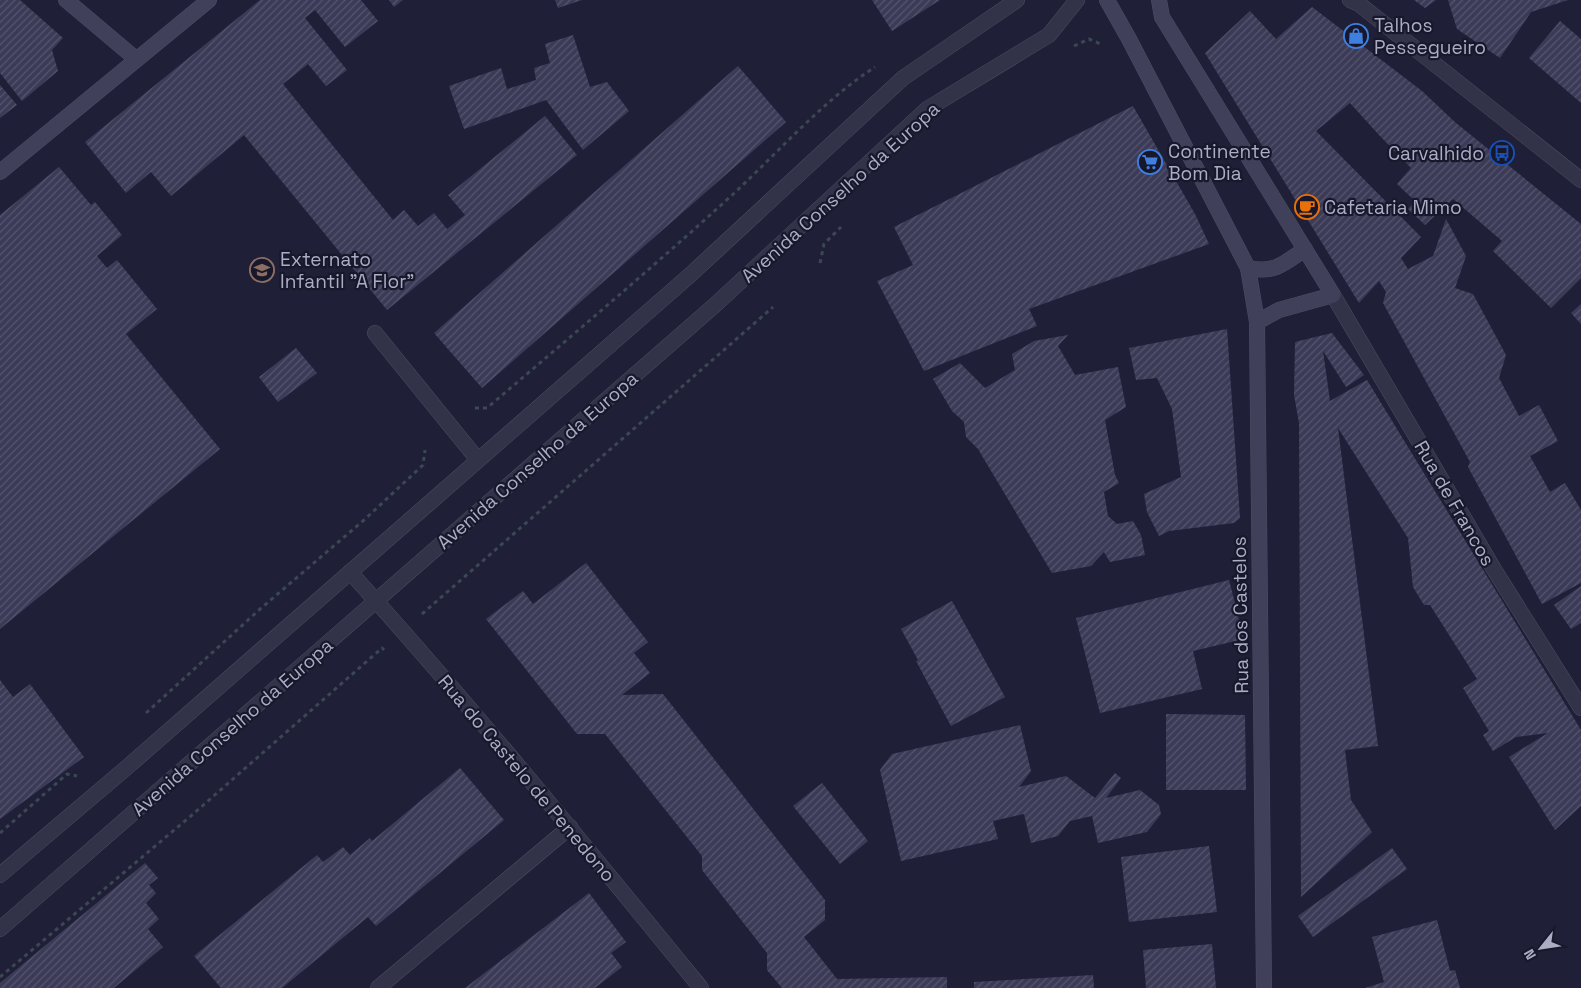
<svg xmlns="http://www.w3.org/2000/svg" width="1581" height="988" viewBox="0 0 1581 988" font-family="'Space Grotesk',sans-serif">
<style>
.building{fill:url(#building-hatch)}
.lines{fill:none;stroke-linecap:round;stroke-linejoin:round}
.minor-casing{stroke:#4d4d63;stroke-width:16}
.tertiary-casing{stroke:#4d4d63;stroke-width:16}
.secondary-casing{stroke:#4d4d63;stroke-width:16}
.path{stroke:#3b4853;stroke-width:3;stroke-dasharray:4 4;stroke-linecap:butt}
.minor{stroke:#323348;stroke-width:15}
.tertiary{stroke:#323348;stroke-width:15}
.secondary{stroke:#41405b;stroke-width:15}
.labels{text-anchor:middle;stroke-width:4.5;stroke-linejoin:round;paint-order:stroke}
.poi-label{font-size:19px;fill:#adacc5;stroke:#18182c;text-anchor:start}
.street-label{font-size:19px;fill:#adacc5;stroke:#18182c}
</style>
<defs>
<pattern id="building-hatch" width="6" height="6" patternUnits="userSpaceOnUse" patternTransform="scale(1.25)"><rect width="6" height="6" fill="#3b3b58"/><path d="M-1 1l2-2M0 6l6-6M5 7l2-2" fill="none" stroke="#55556e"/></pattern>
</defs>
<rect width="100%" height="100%" fill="#1f2037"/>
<g class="building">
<polygon points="0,0 20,0 63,38 52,50 58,71 22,101 0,73"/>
<polygon points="260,0 361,0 378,21 345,47 315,10 305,18 347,70 326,86 308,64 283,84 393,220 404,210 418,226 434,213 447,229 465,215 448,195 545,116 577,155 387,310 244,135 171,196 151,172 126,193 85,142"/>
<polygon points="389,0 403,0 394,7"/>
<polygon points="555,0 582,0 558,8"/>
<polygon points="872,0 940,0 892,31"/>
<polygon points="1414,0 1436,0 1425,8"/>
<polygon points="1448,0 1568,0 1531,12 1500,58 1457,29"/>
<polygon points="1312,7 1422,91 1456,123 1581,224 1581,278 1551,308 1493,251 1502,241 1453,199 1425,225 1408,209 1415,201 1397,184 1411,168 1379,135 1350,103 1316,131 1421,237 1401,258 1408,269 1433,256 1446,219 1466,256 1455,288 1473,294 1506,355 1499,378 1519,416 1539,405 1558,441 1530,456 1550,492 1565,483 1581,510 1581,583 1542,604 1468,467 1470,462 1383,303 1386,292 1379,281 1359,303 1205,53 1250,11 1276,39"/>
<polygon points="1560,21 1581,39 1581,103 1529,58"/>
<polygon points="573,35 590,87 607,82 629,111 583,150 546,100 464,129 449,86 501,68 507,89 536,80 534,68 550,63 545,44"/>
<polygon points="738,66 786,122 482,388 434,333"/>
<polygon points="0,85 17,105 0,118"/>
<polygon points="1133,106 1195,214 1209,244 1029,309 1037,326 924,371 877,281 913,265 894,227"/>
<polygon points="59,167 91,205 95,202 122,235 97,256 107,268 117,260 157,309 126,334 220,449 0,629 0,215"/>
<polygon points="1581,304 1581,324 1571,313"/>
<polygon points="1227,329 1240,518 1234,523 1169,531 1159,536 1147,512 1144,494 1181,477 1172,409 1157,378 1136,380 1129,348"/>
<polygon points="1332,333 1364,375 1346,387 1323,351 1330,401 1367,380 1581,730 1581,806 1555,830 1509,757 1548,733 1516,737 1493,751 1483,735 1489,731 1463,688 1477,679 1430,605 1424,605 1413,587 1408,538 1338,428 1378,746 1345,750 1351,800 1372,832 1301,897 1299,423 1294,395 1295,342"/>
<polygon points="1068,335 1058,346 1075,375 1118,367 1126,407 1105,420 1115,475 1119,483 1104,492 1108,516 1117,524 1133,521 1141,535 1145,555 1110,562 1104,552 1091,566 1052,573 978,449 966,437 964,422 952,411 933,379 960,363 985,388 1015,370 1012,354 1034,341"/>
<polygon points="296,348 317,373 278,402 259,377"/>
<polygon points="586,563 648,642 634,653 650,673 622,695 663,694 825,900 825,920 804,937 837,979 947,977 947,988 782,988 767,970 767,953 702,870 702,856 605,734 577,734 486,619 523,591 533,604"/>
<polygon points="1229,580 1244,639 1193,651 1202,689 1100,713 1076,618"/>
<polygon points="1581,586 1581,623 1571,629 1554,605"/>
<polygon points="952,601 1005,697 951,726 916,661 918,660 901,629"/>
<polygon points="0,680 13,697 30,684 84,757 0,819"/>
<polygon points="1166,714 1245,715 1246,790 1166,790"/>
<polygon points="1020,725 1031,771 1019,787 1066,776 1095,798 1115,773 1121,778 1106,798 1140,790 1159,805 1161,814 1147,832 1098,843 1092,816 1070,821 1058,836 1031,843 1024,814 993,821 998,839 901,861 880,770 892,754"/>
<polygon points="460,768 504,820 376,926 368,917 282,988 221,988 194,956 317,855 323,862 343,847 350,855 370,838 372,841"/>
<polygon points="822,783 868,841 840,864 793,806"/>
<polygon points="1209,846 1217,912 1129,922 1121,857"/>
<polygon points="1392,848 1407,869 1313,937 1298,916"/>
<polygon points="145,863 158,878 149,885 156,893 146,903 159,919 148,929 163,947 114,988 0,988 0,983"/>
<polygon points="589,893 626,942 611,953 622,967 595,988 465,988"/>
<polygon points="1437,920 1450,971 1455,970 1460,988 1365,988 1384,982 1372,937"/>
<polygon points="1212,944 1216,988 1146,988 1143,950"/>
<polygon points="1093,975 1094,988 974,988 974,982"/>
</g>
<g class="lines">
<defs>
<g id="minor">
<polyline points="1333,295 1495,571 1581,708"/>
<polyline points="375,333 478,460"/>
<path d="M350,572C472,707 586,847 701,988"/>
<polyline points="378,988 570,827"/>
</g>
<g id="tertiary">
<polyline points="1350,0 1359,4 1581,180"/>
<polyline points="0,875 125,769 689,276 903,78 1017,0"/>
<polyline points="0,929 715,305 927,109 1049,35 1077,0"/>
</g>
<g id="secondary">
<polyline points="66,0 136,59"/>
<polyline points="1107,0 1129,39 1248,268 1257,322 1264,988"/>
<polyline points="1159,0 1162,17 1333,295 1279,310 1257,322"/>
<polyline points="0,172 209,0"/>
<path d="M1248,268C1274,274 1285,263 1305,249"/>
</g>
</defs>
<use href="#minor" class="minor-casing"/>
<use href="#tertiary" class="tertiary-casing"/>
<use href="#secondary" class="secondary-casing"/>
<g class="path">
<polyline points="1074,46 1089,39 1103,45"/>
<polyline points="820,263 824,244 841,227"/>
<path d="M475,408H487C569,338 651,269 731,196C778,153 821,102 875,67"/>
<polyline points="422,614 773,307"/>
<polyline points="146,713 259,610 364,520 423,465 425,450"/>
<polyline points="0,833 67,774 77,776"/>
<polyline points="0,977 192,815 382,648 384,650"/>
</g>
<use href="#minor" class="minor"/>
<use href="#tertiary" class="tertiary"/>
<use href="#secondary" class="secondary"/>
</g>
<defs>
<symbol id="shop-ring" viewBox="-11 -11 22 22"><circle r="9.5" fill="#18182c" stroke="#3f7fe0" stroke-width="1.5"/><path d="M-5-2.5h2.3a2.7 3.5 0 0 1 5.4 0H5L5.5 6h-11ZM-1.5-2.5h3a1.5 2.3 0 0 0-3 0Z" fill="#3f7fe0"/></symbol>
<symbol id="bus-ring" viewBox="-11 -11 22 22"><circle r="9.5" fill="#18182c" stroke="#1a4fb4" stroke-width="1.5"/><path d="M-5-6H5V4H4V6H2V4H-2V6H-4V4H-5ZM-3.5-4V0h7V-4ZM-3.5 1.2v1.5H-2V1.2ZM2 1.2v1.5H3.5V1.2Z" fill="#1a4fb4"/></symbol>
<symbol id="supermarket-ring" viewBox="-11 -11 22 22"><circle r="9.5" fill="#18182c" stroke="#3f7fe0" stroke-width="1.5"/><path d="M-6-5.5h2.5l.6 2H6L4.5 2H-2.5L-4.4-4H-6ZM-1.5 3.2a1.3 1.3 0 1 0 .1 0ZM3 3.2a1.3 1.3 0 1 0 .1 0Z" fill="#3f7fe0"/></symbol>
<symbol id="cafe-ring" viewBox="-11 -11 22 22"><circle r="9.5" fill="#18182c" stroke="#e8710a" stroke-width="1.5"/><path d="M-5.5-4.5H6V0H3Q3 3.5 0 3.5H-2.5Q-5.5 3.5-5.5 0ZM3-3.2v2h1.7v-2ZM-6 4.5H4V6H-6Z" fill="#e8710a"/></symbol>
<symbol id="school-ring" viewBox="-11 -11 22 22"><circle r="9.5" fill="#18182c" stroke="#8d6e63" stroke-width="1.5"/><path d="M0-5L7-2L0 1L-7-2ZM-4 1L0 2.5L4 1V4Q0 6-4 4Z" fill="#8d6e63"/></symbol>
</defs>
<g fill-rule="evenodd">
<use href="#shop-ring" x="1342" y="22" width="28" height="28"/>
<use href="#bus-ring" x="1488" y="139" width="28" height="28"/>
<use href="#supermarket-ring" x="1136" y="148" width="28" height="28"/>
<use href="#cafe-ring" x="1293" y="193" width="28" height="28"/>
<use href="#school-ring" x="248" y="256" width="28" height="28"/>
</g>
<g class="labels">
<g class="poi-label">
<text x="1374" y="32">Talhos<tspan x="1374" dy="22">Pessegueiro</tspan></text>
<text x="1168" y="158">Continente<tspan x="1168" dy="22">Bom Dia</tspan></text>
<text x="1484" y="160" text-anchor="end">Carvalhido</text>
<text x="1324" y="214">Cafetaria Mimo</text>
<text x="280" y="266">Externato<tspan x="280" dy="22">Infantil "A Flor"</tspan></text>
</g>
<g class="street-label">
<text transform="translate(840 192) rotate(-42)" y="7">Avenida Conselho da Europa</text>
<text transform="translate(537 460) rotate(-41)" y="7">Avenida Conselho da Europa</text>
<text transform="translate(1455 503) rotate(60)" y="7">Rua de Francos</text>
<text transform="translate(1240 615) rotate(-91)" y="7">Rua dos Castelos</text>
<text transform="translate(232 727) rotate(-41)" y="7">Avenida Conselho da Europa</text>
<text transform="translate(527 778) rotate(50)" y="7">Rua do Castelo de Penedono</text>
</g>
</g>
<g transform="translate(1541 948) rotate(240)" stroke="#18182c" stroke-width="4" paint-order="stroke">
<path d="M0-4L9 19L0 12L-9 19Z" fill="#adacc5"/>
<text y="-8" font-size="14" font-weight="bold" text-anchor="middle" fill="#adacc5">N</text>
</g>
</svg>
